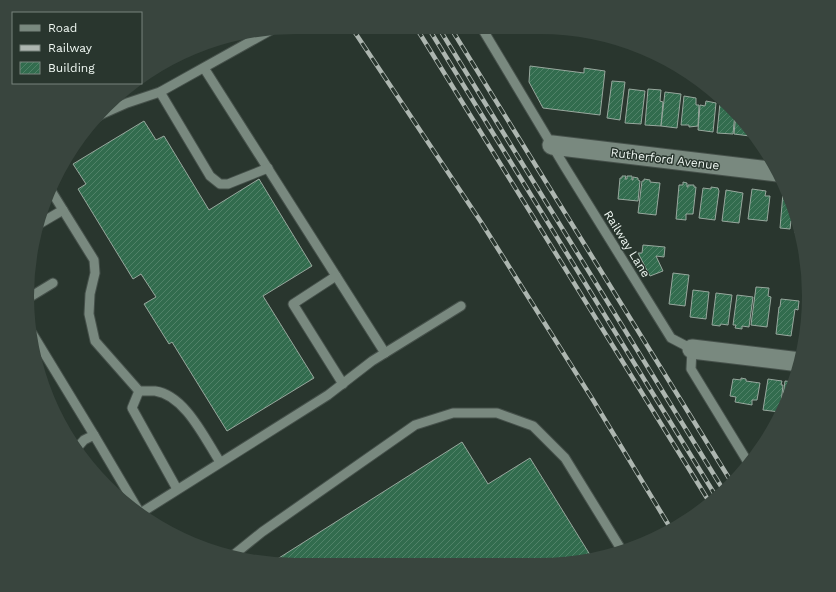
<svg xmlns="http://www.w3.org/2000/svg" width="836" height="592" viewBox="0 0 836 592" font-family="'Work Sans',sans-serif">
<style>
.building{fill:url(#building-hatch);stroke:#98a89e}
.lines{fill:none;stroke-linecap:round;stroke-linejoin:round}
.lane-casing{stroke:#46514b;stroke-width:11}
.street-casing{stroke:#46514b;stroke-width:21}
.lane{stroke:#79897f;stroke-width:9}
.street{stroke:#79897f;stroke-width:19}
.rail-casing{stroke:#adb6b0;stroke-width:4.5}
.rail{stroke:#29362e;stroke-width:3;stroke-dasharray:9;stroke-linecap:butt}
.labels{text-anchor:middle;stroke-width:3;stroke-linejoin:round;paint-order:stroke}
.street-label{font-size:12px;fill:#eff7f2;stroke:#29362e}
</style>
<defs>
<pattern id="building-hatch" width="6" height="6" patternUnits="userSpaceOnUse"><rect width="6" height="6" fill="#326c4e"/><path d="M-1 1l2-2M0 6l6-6M5 7l2-2" fill="none" stroke="#508268"/></pattern>
</defs>
<rect width="100%" height="100%" fill="#29362e"/>
<g class="building">
<polygon points="530,66 584,73 584,68 605,71 600,115 543,108 529,82"/>
<polygon points="612,81 625,82 620,120 607,118"/>
<polygon points="629,89 645,91 641,124 625,123"/>
<polygon points="648,89 661,90 660,101 663,102 661,126 645,125"/>
<polygon points="665,92 681,94 677,128 661,126"/>
<polygon points="684,96 696,98 696,105 699,105 698,126 689,127 689,125 681,125"/>
<polygon points="706,101 716,103 713,132 698,130 700,105 705,106"/>
<polygon points="720,103 723,103 735,113 733,134 717,133"/>
<polygon points="736,113 742,118 750,130 750,136 734,134"/>
<polygon points="144,121 156,140 164,136 209,210 259,179 312,266 263,296 314,378 227,431 172,342 169,344 144,304 156,297 141,274 133,279 78,189 86,184 73,164"/>
<polygon points="622,176 626,176 625,179 627,179 627,176 632,176 632,180 633,180 633,177 638,178 638,180 640,181 638,201 618,199 620,178 622,178"/>
<polygon points="644,179 650,180 650,182 660,183 656,215 638,213 642,181 644,181"/>
<polygon points="683,182 687,183 687,187 688,187 688,185 694,185 694,187 696,187 693,214 686,214 686,220 676,219 679,185 683,185"/>
<polygon points="711,187 718,188 719,191 715,220 699,218 703,188 711,189"/>
<polygon points="752,189 766,191 765,196 770,196 767,221 748,219"/>
<polygon points="726,190 743,193 739,223 722,221"/>
<polygon points="783,193 787,194 796,214 795,221 791,221 790,229 780,228"/>
<polygon points="797,218 801,235 795,233"/>
<polygon points="643,245 665,247 664,257 656,256 663,271 650,276 638,253 642,253"/>
<polygon points="673,273 689,275 685,306 669,304"/>
<polygon points="756,287 769,288 768,296 771,297 767,327 751,325"/>
<polygon points="693,290 709,292 706,319 690,317"/>
<polygon points="716,293 732,295 728,325 721,324 720,326 712,325"/>
<polygon points="737,295 753,297 749,327 742,326 742,329 735,328 736,325 733,325"/>
<polygon points="781,299 799,301 798,310 795,309 791,336 776,334 779,307 780,307"/>
<polygon points="807,299 808,299 808,313 805,332 803,332"/>
<polygon points="741,378 746,379 746,381 760,383 757,400 752,400 752,405 735,402 736,397 730,396 733,379 741,380"/>
<polygon points="768,379 782,381 781,385 783,385 780,412 763,410"/>
<polygon points="785,381 794,382 782,413 781,412"/>
<polygon points="462,442 488,484 530,458 592,558 575,563 279,564 271,563"/>
</g>
<g class="lines">
<defs>
<g id="lane">
<polyline points="483,30 565,167 671,338 692,349 691,369 749,464"/>
<polyline points="204,68 385,353"/>
<polyline points="160,92 210,176 220,184 228,184 268,168"/>
<polyline points="93,120 100,115 127,103 160,92 271,30"/>
<path d="M50,189L94,260L95,273L90,294L89,314L95,341L139,391C144,391 150,391 155,391C185,395 205,439 220,462"/>
<polyline points="39,224 63,210"/>
<polyline points="336,276 293,304 343,384"/>
<polyline points="30,297 53,283"/>
<polyline points="32,333 94,435"/>
<polyline points="139,391 132,408 177,489"/>
<polyline points="77,448 84,440 94,435 140,513"/>
<polyline points="139,514 328,395 372,361 461,306"/>
<polyline points="231,557 262,532 415,425 453,413 497,413 533,426 565,458 621,549"/>
</g>
<g id="street">
<polyline points="552,145 778,172"/>
<polyline points="692,349 800,362"/>
</g>
</defs>
<use href="#lane" class="lane-casing"/>
<use href="#street" class="street-casing"/>
<use href="#lane" class="lane"/>
<use href="#street" class="street"/>
<defs>
<g id="rail">
<polyline points="352,28 481,222 593,400 671,529"/>
<polyline points="417,29 710,503"/>
<polyline points="429,29 717,498"/>
<polyline points="440,30 724,491"/>
<polyline points="452,30 732,483"/>
</g>
</defs>
<use href="#rail" class="rail-casing"/>
<use href="#rail" class="rail"/>
</g>
<g class="labels">
<g class="street-label">
<text transform="translate(665 159) rotate(7)" y="4">Rutherford Avenue</text>
<text transform="translate(627 244) rotate(58)" y="4">Railway Lane</text>
</g>
</g>
<path d="M0 0H836V592H0ZM296 34H540A262 262 0 0 1 802 296V296A262 262 0 0 1 540 558H296A262 262 0 0 1 34 296V296A262 262 0 0 1 296 34Z" fill="#39453e" fill-rule="evenodd"/>
<rect x="12" y="12" width="130" height="72" fill="#29362e" stroke="#78837c"/>
<rect x="20" y="25" width="20" height="6" fill="#79897f" stroke="#78837c"/>
<text x="48" y="32" font-size="12" fill="#eff7f2">Road</text>
<rect x="20" y="45" width="20" height="6" fill="#adb6b0" stroke="#78837c"/>
<text x="48" y="52" font-size="12" fill="#eff7f2">Railway</text>
<rect x="20" y="62" width="20" height="12" fill="url(#building-hatch)" stroke="#78837c"/>
<text x="48" y="72" font-size="12" fill="#eff7f2">Building</text>
</svg>
